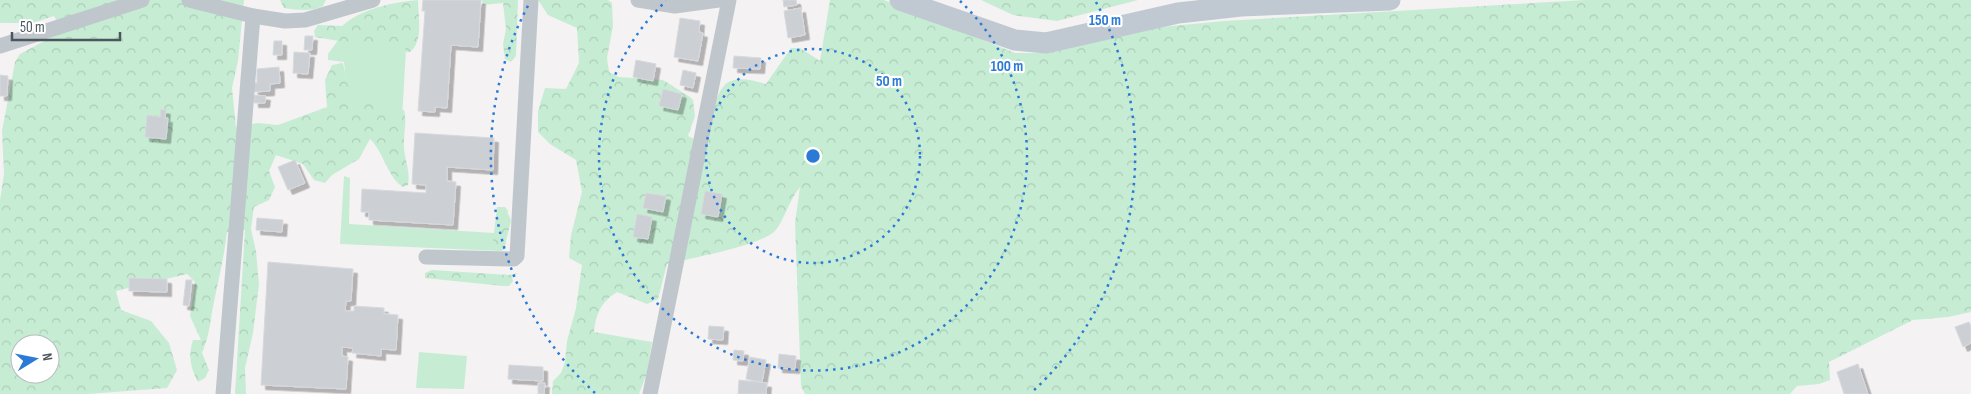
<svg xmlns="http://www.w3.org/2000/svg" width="1971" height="394" viewBox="0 0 1971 394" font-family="'Sofia Sans Condensed',sans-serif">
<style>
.grass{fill:#c6edd4}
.forest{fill:url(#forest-crowns);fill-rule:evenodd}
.building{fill:#cccfd4;stroke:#d7d9dd;filter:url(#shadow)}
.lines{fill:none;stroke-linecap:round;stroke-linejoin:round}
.street{stroke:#bfc7cd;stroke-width:15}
.secondary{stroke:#c0c9d2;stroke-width:21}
.ring{fill:none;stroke:#2a7ad6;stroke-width:2.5;stroke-dasharray:2.5 5}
.centre{fill:#2a7ad6;stroke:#fff;stroke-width:2.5}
.ring-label{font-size:15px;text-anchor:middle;font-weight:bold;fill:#2a7ad6;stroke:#fff;stroke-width:4.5;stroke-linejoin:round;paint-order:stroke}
</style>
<defs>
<pattern id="forest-crowns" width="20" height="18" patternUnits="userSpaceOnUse" patternTransform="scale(1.25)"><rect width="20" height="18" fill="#c6edd4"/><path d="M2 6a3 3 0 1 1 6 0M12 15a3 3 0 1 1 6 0" fill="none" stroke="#accdb8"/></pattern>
<filter id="shadow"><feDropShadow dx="4.5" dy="4.5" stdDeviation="0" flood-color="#0004"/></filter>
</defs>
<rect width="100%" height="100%" fill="#f4f2f2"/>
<g class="grass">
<polygon points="408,15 401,136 371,133 348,103 344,62 328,60 328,54 342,35"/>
<polygon points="344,176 350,178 349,224 494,233 497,207 505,207 508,211 505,249 501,251 340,244"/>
<polygon points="419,352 467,356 464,389 416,388"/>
</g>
<g class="forest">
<path d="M0,0H244L238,61L232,88L236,127L258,123L278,125L327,107L325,80L332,65L343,63L351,100L355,108L364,110L362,103L364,101L372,104L383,114C391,113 396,109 404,110C407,122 404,130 404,142C403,157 411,170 408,185L403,187C387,177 384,152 370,139L359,159L332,175L325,183L314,180L303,164L276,155L269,171L275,187L269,200L254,207L251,229L256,251L259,284L253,333L245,368L246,394H235L245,230L227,232C224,259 217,285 212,312C210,326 208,339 202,353L209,370L205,378L198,382C190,368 188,355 193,340H201L190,316L195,282L187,274L116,291L121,310L151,321L169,343L177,370L167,388L88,394H0V200L4,174L2,131L15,62L20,54L63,31L54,16L33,23H0ZM20,344H50V374H20Z"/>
<path d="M280,0H326L323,6C310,12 298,10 284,8Z"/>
<path d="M418,0C418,16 424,41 410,52H406L405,45L392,41L380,48L360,49L339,41L315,37L314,31L318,25L342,26C361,9 393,2 418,0Z"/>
<polygon points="482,0 518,0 516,56 511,62 505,59 503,44 506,29 503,3 483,5"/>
<path d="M538,0H608L612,3L613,26L607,58L609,72L619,77L663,80L690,97L693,100L695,116L688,136L706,145C709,129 714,86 731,81C742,77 754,81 766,84L791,48H800L820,61L830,0H884L1015,53H1048L1150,28L1224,21L1585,0H1971V312L1948,317L1913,320L1829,362L1830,380L1819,384L1797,386L1790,394H805L801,386L795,223L800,187C789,200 784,221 775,231C762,245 687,259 667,264L658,299L647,304L617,292C601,302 596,314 594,332L652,342L647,373L639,394H552L553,381L561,373L565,362L567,341L576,308L582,265L569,258L571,235L582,192L576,160L550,144L538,132V111L545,88L566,89L579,63L577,28L548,15Z"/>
<polygon points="981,0 1138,0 1057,21 1013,15"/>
<path d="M502,212L509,215L511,221L505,245L499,248L493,240C496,231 497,220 502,212Z"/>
<polygon points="432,270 509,275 518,273 512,278 513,281 509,286 503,286 425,278 425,273"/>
</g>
<g class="building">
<polygon points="423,0 481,0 478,47 451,45 447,108 435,107 435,112 418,111 425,11 422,11"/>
<polygon points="783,0 796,0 797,5 784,7"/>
<polygon points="801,8 805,35 788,38 784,11"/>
<polygon points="680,18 700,21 699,32 703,33 698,61 674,57"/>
<polygon points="305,36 313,36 312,50 304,50"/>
<polygon points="274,41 282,41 282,55 273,55"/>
<polygon points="294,52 310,53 308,74 293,73"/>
<polygon points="734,56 761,58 760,69 733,68"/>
<polygon points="636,60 656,64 653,81 633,77"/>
<polygon points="279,67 280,83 270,84 270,91 254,92 253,83 257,83 257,69"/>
<polygon points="683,70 696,73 693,88 680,85"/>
<polygon points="0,75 8,76 7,96 0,96"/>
<polygon points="663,89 682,94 678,110 659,106"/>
<polygon points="254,95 266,96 265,103 254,103"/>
<polygon points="161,109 166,110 165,118 168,118 166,139 145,137 147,115 160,117"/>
<polygon points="415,133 494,138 493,170 447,167 447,181 456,182 453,225 369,220 369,212 361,212 362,189 426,193 426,185 412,184"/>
<polygon points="295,160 305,183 288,190 278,167"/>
<polygon points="705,191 722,194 718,217 701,214"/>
<polygon points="646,193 666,196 663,212 643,208"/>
<polygon points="637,214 652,217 648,239 633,237"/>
<polygon points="257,218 283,220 282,232 256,230"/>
<polygon points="268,262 353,269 351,301 346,301 345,311 354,311 354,306 384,308 384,314 398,315 396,350 381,349 381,356 352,353 353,348 342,347 342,356 348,357 346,389 261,385"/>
<polygon points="129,278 167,279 167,292 129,291"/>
<polygon points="186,280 192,280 189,306 183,305"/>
<polygon points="1969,322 1971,326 1971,343 1963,347 1955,327"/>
<polygon points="709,326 724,327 723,340 708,339"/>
<polygon points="734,350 744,351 743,361 733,360"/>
<polygon points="779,354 796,356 795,369 778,368"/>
<polygon points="750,357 766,360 762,382 746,379"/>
<polygon points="1858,364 1868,394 1844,394 1837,372"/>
<polygon points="509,365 543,367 543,381 508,379"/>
<polygon points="739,380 767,383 766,394 738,394"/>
<polygon points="538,383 545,383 544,394 538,394"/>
</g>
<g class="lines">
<g class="street">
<polyline points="189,0 253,16"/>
<polyline points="638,0 675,6 719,0"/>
<polyline points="0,46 142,0"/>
<polyline points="426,257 514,259 517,256 531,0"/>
<polyline points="223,394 253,16 285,21 305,20 373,0"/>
<polyline points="650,394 729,0"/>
</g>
<polyline class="secondary" points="900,0 1015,40 1046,43 1178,13 1241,6 1390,0"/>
</g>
<g class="ring">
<circle cx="813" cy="156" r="107"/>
<path d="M960 1A214 214 0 1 1 666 1"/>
<path d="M595 393A322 322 0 0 1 530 2M1096 2A322 322 0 0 1 1031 393"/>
</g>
<circle cx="813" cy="156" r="8" class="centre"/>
<g class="ring-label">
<text x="1105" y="25">150 m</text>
<text x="1007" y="71">100 m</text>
<text x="889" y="86">50 m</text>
</g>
<g transform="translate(35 359) rotate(80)"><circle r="24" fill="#ffffff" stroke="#b7bbbf"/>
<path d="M0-4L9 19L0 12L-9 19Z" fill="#2a7ad6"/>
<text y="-8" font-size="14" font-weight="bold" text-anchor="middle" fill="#4b565e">N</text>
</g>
<path d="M12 32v8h108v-8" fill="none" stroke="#4b565e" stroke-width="2.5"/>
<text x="20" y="32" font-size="15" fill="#4b565e" stroke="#ffffff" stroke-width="4" paint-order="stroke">50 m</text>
</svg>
